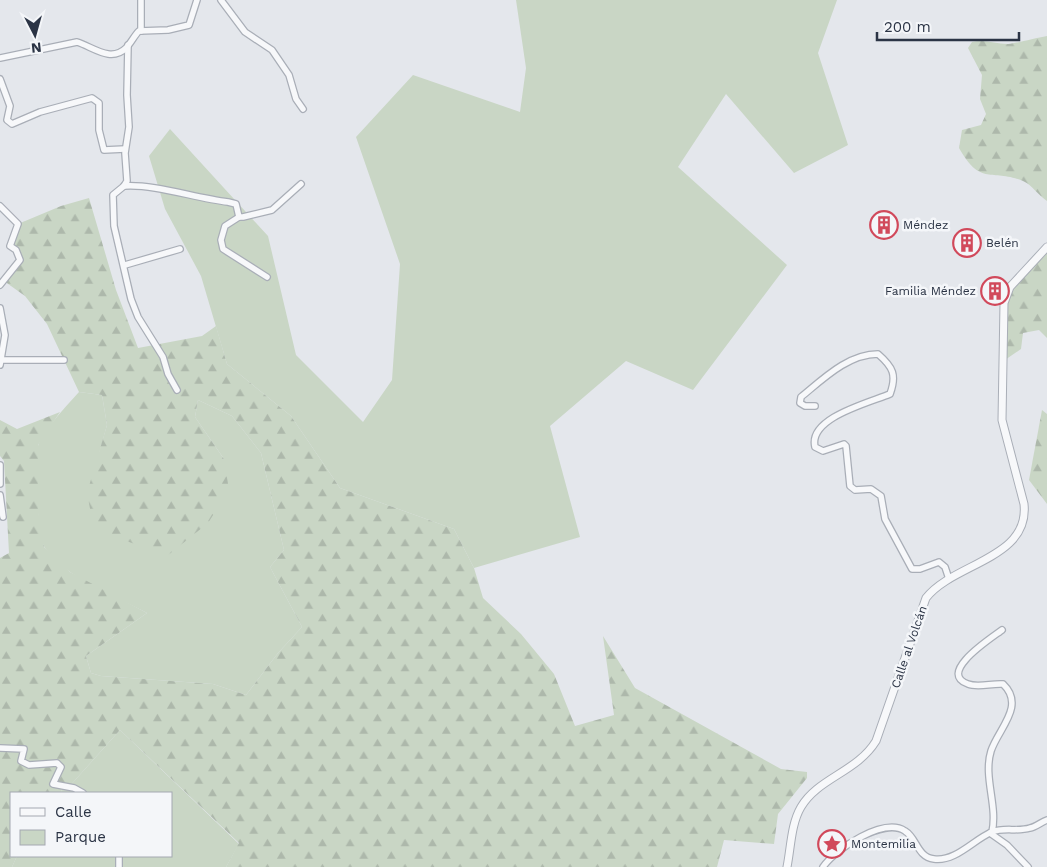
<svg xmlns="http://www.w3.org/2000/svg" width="1047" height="867" viewBox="0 0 1047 867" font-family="'Work Sans',sans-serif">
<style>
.green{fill:#c9d6c5}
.forest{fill:url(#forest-firs)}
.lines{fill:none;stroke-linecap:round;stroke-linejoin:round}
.minor-casing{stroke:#a9aeb7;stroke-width:8}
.tertiary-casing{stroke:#a9aeb7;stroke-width:9}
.minor{stroke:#f7f8fa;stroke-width:5.5}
.tertiary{stroke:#f7f8fa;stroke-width:7}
.labels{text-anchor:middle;stroke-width:5;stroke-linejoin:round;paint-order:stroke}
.poi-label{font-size:12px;fill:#2b3445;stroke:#f4f6f9;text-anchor:start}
.street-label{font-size:12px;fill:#2b3445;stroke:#f4f6f9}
</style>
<defs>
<pattern id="forest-firs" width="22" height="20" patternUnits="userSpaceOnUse" patternTransform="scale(1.25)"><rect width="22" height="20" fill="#c9d6c5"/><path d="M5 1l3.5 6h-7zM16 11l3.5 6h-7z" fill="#adb8ab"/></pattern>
</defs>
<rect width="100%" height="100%" fill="#e4e7ec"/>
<g class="green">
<polygon points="516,0 837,0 818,53 848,145 794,173 726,94 678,167 787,265 693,390 626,361 550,426 580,537 474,568 454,529 340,488 291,416 227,364 201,276 165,209 149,156 170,129 268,236 296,355 363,422 392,380 400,264 356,137 413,75 520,112 526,68"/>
<path d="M79,392L102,395L107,425L99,454L224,459L195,417L198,400L232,416L261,453L284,550L270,567L302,627L278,653L246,695L213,684L101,676L91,673L86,656L147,613C115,596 66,578 45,548C37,537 34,461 38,446C41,433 69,403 79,392Z"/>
<polygon points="120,730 239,844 226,867 12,867 17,856 171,856 171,793 61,793 62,786 68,788"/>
</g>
<g class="forest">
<path d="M1047,36V201C1039,196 1032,185 1023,181C991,168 981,187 959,148L962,130L981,125L986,114L980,99L982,75L968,48L972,42C985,39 995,44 1008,44C1018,43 1035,38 1047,36Z"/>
<polygon points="89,198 116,290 138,348 202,336 216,326 227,364 291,416 340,488 454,529 474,568 483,598 521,634 554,674 575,726 614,715 603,636 635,688 781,769 807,772 807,778 778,814 774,844 724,840 717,867 226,867 239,843 120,730 68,788 62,786 61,793 11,793 11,856 17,856 12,867 0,867 0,558 9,553 4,461 0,456 0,420 17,429 60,412 38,445 38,510 44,547 70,572 147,613 86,656 91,673 101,676 213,684 246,695 278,653 302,627 270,567 284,550 261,453 232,416 198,400 195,417 224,459 229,490 208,523 167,556 94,529 87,493 107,425 102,395 79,392 47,324 25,296 4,281 20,260 10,246 18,224 61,206"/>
<polygon points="1047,247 1047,338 1039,330 1023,333 1021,349 1002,362 1005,298"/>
<polygon points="1042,410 1047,414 1047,504 1029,480"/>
</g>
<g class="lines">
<defs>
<g id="minor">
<polyline points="141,0 141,31"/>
<polyline points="221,0 245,32 272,50 289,75 296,99 303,109"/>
<polyline points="128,45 127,95 129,127 125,153 127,181 124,186 113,195 114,226 131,299 138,317 163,357 168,374 177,390"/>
<path d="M0,58L77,42C93,47 111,63 126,48C131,43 134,36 139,31L168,30L189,25L197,0"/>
<polyline points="0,79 10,106 7,120 12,124 40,112 92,98 99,103 99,130 104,150 125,149"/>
<path d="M124,186C156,184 194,198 228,202L236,204L239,217H243L272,210L301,184"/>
<polyline points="0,206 18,224 10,246 16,250 20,260 0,285"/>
<polyline points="239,217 225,226 221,240 223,249 267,277"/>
<polyline points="125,265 180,249"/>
<polyline points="0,308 5,335 0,365"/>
<polyline points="2,360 64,360"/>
<path d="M815,406H805L800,403L801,397C823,379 848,354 878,354C893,367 897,375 890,394C868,403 808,418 815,447L823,451L844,444L846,446L850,486L855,490L871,489L881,496L885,519L912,569H920L939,562L945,567L949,579"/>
<polyline points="0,465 0,484"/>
<polyline points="0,495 3,517"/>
<polyline points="0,748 24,749 21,761 29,765 57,763 61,767 53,784 74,788 83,793"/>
<path d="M992,832C998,806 983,777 991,751C998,729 1026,706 1003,684C992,683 978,688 968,684C936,673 993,637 1002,630"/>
<polyline points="990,833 1007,845 1028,867"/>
<polyline points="119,867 119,856"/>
<path d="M823,867C835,849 884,817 905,831C917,838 917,857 934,859C956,862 974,839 992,832C1003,827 1018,832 1030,828C1036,827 1041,822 1047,820"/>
</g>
<path id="tertiary" d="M787,867C791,847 791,824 801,807C818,778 857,772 876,741L926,598C953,563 1030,559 1024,504L1002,420L1004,303L1010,287L1047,247"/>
</defs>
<use href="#minor" class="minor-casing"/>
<use href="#tertiary" class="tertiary-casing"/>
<use href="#minor" class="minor"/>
<use href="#tertiary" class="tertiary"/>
</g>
<defs>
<symbol id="building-ring" viewBox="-11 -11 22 22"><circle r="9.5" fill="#f4f6f9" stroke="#d1495b" stroke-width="1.5"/><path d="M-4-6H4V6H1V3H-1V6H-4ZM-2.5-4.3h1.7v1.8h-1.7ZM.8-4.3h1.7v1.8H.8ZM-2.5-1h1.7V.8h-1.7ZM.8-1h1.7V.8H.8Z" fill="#d1495b"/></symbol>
<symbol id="sight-ring" viewBox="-11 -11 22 22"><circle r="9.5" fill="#f4f6f9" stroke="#d1495b" stroke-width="1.5"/><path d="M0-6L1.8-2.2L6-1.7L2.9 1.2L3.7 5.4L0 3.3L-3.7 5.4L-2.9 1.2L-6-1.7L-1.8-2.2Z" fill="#d1495b"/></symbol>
</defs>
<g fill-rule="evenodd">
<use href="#building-ring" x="868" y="209" width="32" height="32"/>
<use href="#building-ring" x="951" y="227" width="32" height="32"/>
<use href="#building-ring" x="979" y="275" width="32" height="32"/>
<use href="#sight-ring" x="816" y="828" width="32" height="32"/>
</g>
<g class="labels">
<g class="poi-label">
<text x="903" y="229">Méndez</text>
<text x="986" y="247">Belén</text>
<text x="976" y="295" text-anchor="end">Familia Méndez</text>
<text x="851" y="848">Montemilia</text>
</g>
<g class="street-label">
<text transform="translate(909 647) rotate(-71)" y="4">Calle al Volcán</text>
</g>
</g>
<rect x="10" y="792" width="162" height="65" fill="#f4f6f9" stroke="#a4a8b1"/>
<rect x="20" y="808" width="25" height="8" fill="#f7f8fa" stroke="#a4a8b1"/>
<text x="55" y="817" font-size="15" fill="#2b3445">Calle</text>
<rect x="20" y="830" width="25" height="15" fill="#c9d6c5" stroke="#a4a8b1"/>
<text x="55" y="842" font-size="15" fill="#2b3445">Parque</text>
<g transform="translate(35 35) rotate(174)" stroke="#f4f6f9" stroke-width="4" paint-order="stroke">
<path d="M0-4L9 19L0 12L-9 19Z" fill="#2b3445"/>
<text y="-8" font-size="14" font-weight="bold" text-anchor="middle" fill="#2b3445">N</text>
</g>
<path d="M877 32v8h142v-8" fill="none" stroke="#2b3445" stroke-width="2.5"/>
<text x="884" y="32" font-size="15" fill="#2b3445" stroke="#f4f6f9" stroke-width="4" paint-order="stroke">200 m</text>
</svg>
